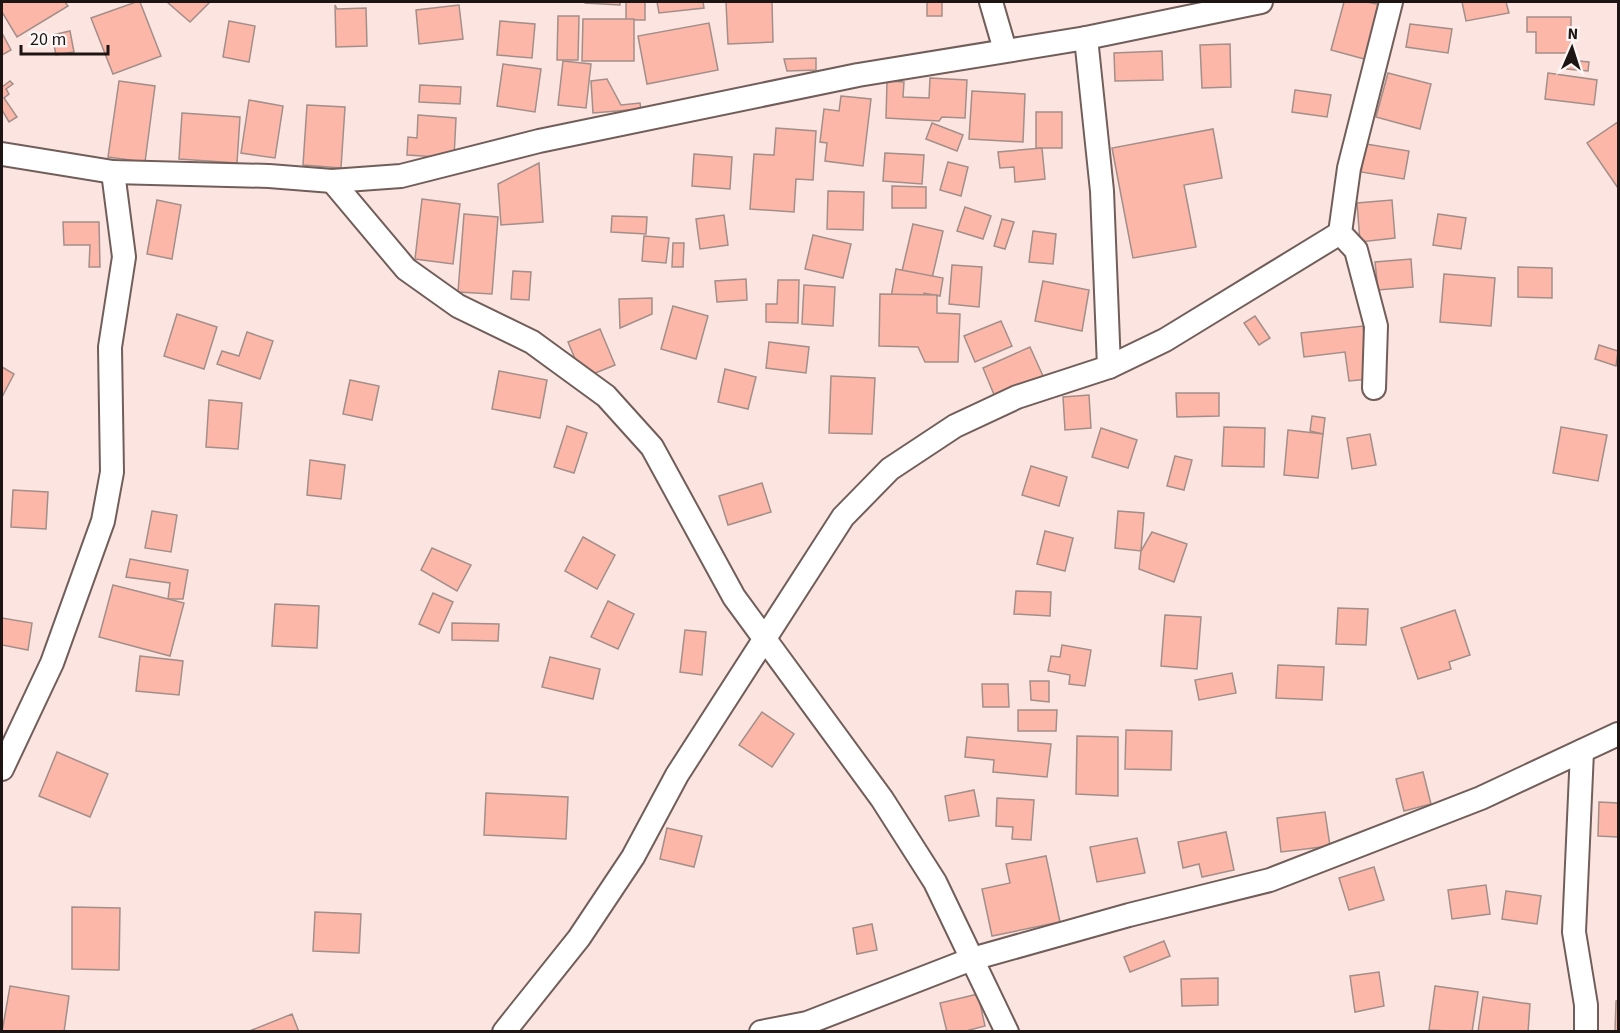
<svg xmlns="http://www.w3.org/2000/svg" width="1620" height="1033" viewBox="0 0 1620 1033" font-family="'Source Sans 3',sans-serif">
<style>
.building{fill:#fdb7a9;stroke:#a38e89;stroke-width:1.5}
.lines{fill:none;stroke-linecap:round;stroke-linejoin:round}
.minor-casing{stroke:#715e5a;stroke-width:26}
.minor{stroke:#fff;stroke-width:22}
</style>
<rect width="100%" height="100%" fill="#fce5e0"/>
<g class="building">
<polygon points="2,2 65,2 68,6 17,37 2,12"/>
<polygon points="136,2 140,2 161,56 113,74 91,18"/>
<polygon points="167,2 210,2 190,22"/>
<polygon points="585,2 620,2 620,5 585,3"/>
<rect x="626" y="2" width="19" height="18"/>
<polygon points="657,2 703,2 704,8 659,13"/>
<polygon points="726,2 772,2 773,42 728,44"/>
<rect x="927" y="2" width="15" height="14"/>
<polygon points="1344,2 1367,2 1382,5 1368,60 1331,50"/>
<polygon points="1462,2 1506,2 1509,13 1466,21"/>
<polygon points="335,5 337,9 366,8 367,46 336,47"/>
<polygon points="459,5 463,39 419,44 416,10"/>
<polygon points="558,16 579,16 578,60 557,60"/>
<polygon points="1527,17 1571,17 1571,53 1536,53 1536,32 1527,32"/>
<polygon points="583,19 634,19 634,61 582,61"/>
<polygon points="229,21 255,26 249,62 223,57"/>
<polygon points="500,21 535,24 532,58 497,55"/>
<polygon points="709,23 718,70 647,84 638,36"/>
<polygon points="1410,24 1452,29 1448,53 1406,47"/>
<polygon points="70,31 74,52 56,55 52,35"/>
<polygon points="2,33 11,50 2,55"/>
<polygon points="1230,44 1231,87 1202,88 1200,45"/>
<polygon points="1162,51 1163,80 1115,81 1114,53"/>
<polygon points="816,58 816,70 787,71 784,59"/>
<polygon points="1568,60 1589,62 1588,71 1567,69"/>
<polygon points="563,61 591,64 586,108 558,105"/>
<polygon points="503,64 541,69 535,112 497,106"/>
<polygon points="1388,73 1431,84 1420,129 1376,117"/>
<polygon points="1548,73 1597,80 1594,105 1545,99"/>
<polygon points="930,78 967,80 965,118 942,117 939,121 886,118 887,81 904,82 903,97 929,98"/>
<polygon points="607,79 621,105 640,103 641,109 593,113 591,81"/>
<polygon points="10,81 13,84 6,89 9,94 4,98 17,117 9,122 2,110 2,87"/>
<polygon points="119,81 155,86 145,162 108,157"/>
<polygon points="420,85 461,87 460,104 419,102"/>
<polygon points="1295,90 1331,95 1327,117 1292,112"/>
<polygon points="972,91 1025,94 1023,142 969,139"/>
<polygon points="841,96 871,99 863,166 825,161 827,143 820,142 824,109 839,111"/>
<polygon points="249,100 283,106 275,158 241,153"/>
<polygon points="307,105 345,107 341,168 303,165"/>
<rect x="1036" y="112" width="26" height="36"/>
<polygon points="182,113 240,117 237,163 179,159"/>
<polygon points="418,115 456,118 454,158 407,155 408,137 417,138"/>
<polygon points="1618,122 1618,188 1587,143"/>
<polygon points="932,123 963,135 957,151 926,139"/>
<polygon points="776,128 816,131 813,180 796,179 794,212 750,209 754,154 774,155"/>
<polygon points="1213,129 1222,178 1184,185 1196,247 1133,258 1112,148"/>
<polygon points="1366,144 1409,151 1404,179 1361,172"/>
<polygon points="1042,148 1045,179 1015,182 1014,167 1000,168 998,152"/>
<polygon points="885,153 924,155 922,184 883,181"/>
<polygon points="694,154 732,157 730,189 692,186"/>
<polygon points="948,162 968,167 961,196 940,190"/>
<polygon points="539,163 543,222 501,225 498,184"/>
<polygon points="892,186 926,187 926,208 892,208"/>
<polygon points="828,191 864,192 863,230 827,229"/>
<polygon points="422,199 460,204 453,264 415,259"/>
<polygon points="157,200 181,205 172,259 147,254"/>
<polygon points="1392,200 1395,238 1360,242 1357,203"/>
<polygon points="965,207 991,216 983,239 957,231"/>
<polygon points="464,214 498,217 492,294 458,292"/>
<polygon points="1438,214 1466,218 1461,249 1433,245"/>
<polygon points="724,215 728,245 700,249 696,219"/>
<polygon points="612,216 647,217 646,234 611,232"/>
<polygon points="1002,219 1014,222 1005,249 994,246"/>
<polygon points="63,222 99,222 100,267 89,267 90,245 64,245"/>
<polygon points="913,224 943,231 932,278 902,271"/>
<polygon points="1033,231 1056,234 1053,264 1029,262"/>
<polygon points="813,235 851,244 843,278 805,269"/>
<polygon points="644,236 669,238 666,263 642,261"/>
<polygon points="673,243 684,243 683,267 672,267"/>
<polygon points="1411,259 1413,287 1378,290 1375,262"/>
<polygon points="952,265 982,267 979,307 949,304"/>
<polygon points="1518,267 1552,268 1552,298 1518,297"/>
<polygon points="896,269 943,278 940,296 924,293 922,303 891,297"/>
<polygon points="513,271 531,272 529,300 511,299"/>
<polygon points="1444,274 1495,278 1491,326 1440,322"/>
<polygon points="746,279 747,300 717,302 715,281"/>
<polygon points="778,280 799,280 798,323 766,322 766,304 777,304"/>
<polygon points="1043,281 1089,290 1082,331 1035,321"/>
<polygon points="804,285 835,287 833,326 802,324"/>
<polygon points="880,294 937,295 937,313 960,314 958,362 925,362 918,347 879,346"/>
<polygon points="652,298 652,314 620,328 619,299"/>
<polygon points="673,306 708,316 696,359 661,349"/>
<polygon points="177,314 217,327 204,369 164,356"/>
<polygon points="1255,316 1270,338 1259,345 1244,323"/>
<polygon points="1001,321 1012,346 975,362 964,336"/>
<polygon points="1363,326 1369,379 1349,381 1345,352 1304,357 1301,333"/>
<polygon points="600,329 615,365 583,378 568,342"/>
<polygon points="247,332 273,341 260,379 217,364 222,351 239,356"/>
<polygon points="769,342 809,347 806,373 766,368"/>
<polygon points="1599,345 1618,351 1616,366 1595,359"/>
<polygon points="1030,347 1043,376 995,397 983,368"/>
<polygon points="2,367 14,374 2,397"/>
<polygon points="725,369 756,377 748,409 718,402"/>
<polygon points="499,371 547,380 540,418 492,409"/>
<polygon points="831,376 875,378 872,434 829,433"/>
<polygon points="350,380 379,386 372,420 343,414"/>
<polygon points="1176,393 1219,393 1219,416 1177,417"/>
<polygon points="1089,395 1091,428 1065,430 1063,397"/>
<polygon points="209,400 242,403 238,449 206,447"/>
<polygon points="1312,416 1325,418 1323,434 1310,431"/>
<polygon points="567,426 587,433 574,473 554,467"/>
<polygon points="1224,427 1265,428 1264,467 1222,466"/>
<polygon points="1561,427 1607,435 1598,481 1553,473"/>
<polygon points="1101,428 1137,440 1128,468 1092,457"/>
<polygon points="1288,430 1323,434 1318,478 1284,475"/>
<polygon points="1370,434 1376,465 1352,469 1347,438"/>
<polygon points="1175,456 1192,460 1184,490 1167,486"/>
<polygon points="310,460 345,465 341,499 307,495"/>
<polygon points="1031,466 1067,477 1059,506 1022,495"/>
<polygon points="762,483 771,512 728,525 719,496"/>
<polygon points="13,490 48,492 46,529 11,527"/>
<polygon points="152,511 177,515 171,552 145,548"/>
<polygon points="1118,511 1144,513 1141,551 1115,548"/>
<polygon points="1045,531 1073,538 1065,571 1037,564"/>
<polygon points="1152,532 1187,544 1174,582 1139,569 1141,551"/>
<polygon points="583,537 615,555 597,589 565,571"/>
<polygon points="432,548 471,565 457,591 421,570"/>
<polygon points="130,559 188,570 183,599 168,599 170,583 126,577"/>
<polygon points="113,585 184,603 170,656 99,637"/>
<polygon points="1016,591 1051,592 1050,616 1014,614"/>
<polygon points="433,593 453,602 439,633 419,624"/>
<polygon points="608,601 634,614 618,649 591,637"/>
<polygon points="275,604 319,606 317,648 272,646"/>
<polygon points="1338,608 1368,609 1366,645 1336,644"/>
<polygon points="1455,610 1470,655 1449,662 1451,669 1418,679 1401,628"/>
<polygon points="1165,615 1201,617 1197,669 1161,666"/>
<polygon points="2,618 32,623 28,650 2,645"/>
<polygon points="452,623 499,624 498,641 452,640"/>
<polygon points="685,630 706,632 702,675 680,672"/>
<polygon points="1062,645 1091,650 1085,686 1069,684 1070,675 1048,671 1051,656 1060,657"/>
<polygon points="140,656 183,661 179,695 136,691"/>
<polygon points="550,657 600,669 593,699 542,687"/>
<polygon points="1278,665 1324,667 1322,700 1276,698"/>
<polygon points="1232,673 1236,693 1199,700 1195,680"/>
<polygon points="1030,681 1049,681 1049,702 1031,700"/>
<polygon points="982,684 1008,684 1009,707 983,707"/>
<polygon points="1018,710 1057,710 1056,731 1018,731"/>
<polygon points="762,712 794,734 772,767 739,745"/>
<polygon points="1126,730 1172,731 1171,770 1125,769"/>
<polygon points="1077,736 1118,737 1118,796 1076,794"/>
<polygon points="967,737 1051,744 1047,777 993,772 994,760 965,757"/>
<polygon points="57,752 108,774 90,817 39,796"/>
<polygon points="1423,772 1431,804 1404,811 1396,779"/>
<polygon points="974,790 979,816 949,821 945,796"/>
<polygon points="486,793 568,797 566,839 484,835"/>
<polygon points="997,798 1034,800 1031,840 1012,839 1013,827 996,826"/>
<polygon points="1599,802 1618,803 1618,837 1598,836"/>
<polygon points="1325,812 1330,846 1281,852 1277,818"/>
<polygon points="667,828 702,836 694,867 660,859"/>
<polygon points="1226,832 1234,870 1202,877 1199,864 1183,868 1178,842"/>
<polygon points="1137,838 1145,873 1097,882 1090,847"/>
<polygon points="1046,856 1060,922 992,936 982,889 1010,883 1006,864"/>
<polygon points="1374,867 1384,900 1349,910 1339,878"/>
<polygon points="1486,885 1490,914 1452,919 1448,890"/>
<polygon points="1506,891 1541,896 1537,924 1502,919"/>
<polygon points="72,907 120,908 119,970 72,969"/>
<polygon points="315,912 361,914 359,953 313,951"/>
<polygon points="872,924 877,950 857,954 853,928"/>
<polygon points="1164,941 1170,956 1130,972 1124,957"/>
<polygon points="1379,972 1384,1006 1355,1012 1350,976"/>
<polygon points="1218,978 1218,1005 1182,1006 1181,979"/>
<polygon points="10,986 69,996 64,1032 2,1032"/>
<polygon points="1435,986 1478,992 1472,1032 1429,1030"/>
<polygon points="978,994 985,1026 962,1032 947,1032 940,1003"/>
<polygon points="1483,997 1530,1004 1528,1032 1478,1032"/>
<polygon points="1616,1001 1618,1001 1618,1032 1615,1032"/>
<polygon points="292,1014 299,1032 247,1032"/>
</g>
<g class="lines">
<defs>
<g id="minor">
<polyline points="991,2 1005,50"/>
<polyline points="1086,38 1102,191 1109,367"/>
<polyline points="2,154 113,172 269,176 332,181 401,176 539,141 858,75 1086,38 1261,2"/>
<polyline points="332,181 406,269 458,306 532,342 606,396 652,447 734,597 882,799 935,882 1007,1032"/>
<polyline points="1374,388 1376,326 1356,250 1340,233 1349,168 1391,2"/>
<polyline points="1582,751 1574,932 1586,1005 1586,1032"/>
<polyline points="2,769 52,663 103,521 112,472 110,347 124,257 113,172"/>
<polyline points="504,1032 579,938 633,857 677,775 843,517 890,469 955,426 1017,397 1109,367 1165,340 1340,233"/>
<polyline points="761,1032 807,1023 972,959 1129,915 1270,880 1481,798 1618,734"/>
</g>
</defs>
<use href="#minor" class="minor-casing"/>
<use href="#minor" class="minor"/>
</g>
<rect width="1620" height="1033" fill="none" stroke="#1d1514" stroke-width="6"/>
<g transform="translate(1572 48) rotate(3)" stroke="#fcf7f6" stroke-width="4.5" paint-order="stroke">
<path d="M0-4.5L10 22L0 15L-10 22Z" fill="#1d1514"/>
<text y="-9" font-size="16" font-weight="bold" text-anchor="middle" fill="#1d1514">N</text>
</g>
<path d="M21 45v9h87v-9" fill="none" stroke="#1d1514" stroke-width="3"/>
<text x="30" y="45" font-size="18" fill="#1d1514" stroke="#fcf7f6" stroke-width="4.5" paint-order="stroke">20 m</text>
</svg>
